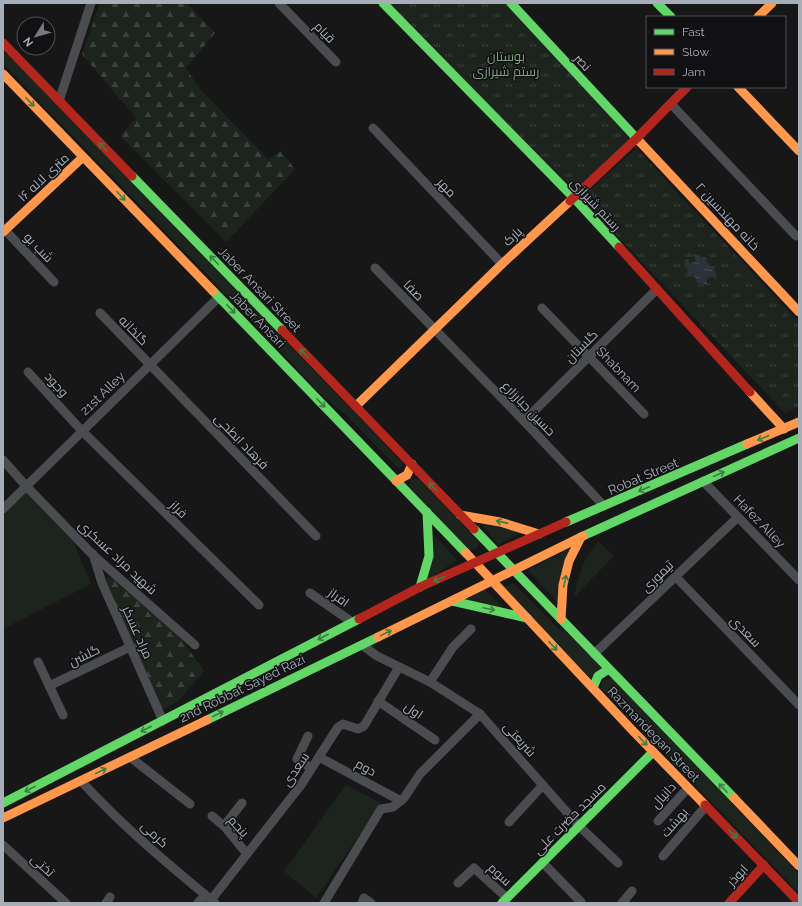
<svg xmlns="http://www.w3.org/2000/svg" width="802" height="906" viewBox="0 0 802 906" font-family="Raleway,Cairo,sans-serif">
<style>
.grass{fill:#1d241d}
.forest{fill:url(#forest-firs)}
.park{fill:url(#park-tufts);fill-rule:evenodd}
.water{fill:url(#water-ripples)}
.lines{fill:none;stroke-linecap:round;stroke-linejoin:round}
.street{stroke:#4b4c50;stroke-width:9}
.fast{stroke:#63d668;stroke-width:9}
.slow{stroke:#ff974d;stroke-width:9}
.jam{stroke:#b3261e;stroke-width:9}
.oneway{stroke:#3e7d42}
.labels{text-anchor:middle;stroke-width:3;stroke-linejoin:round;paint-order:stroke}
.street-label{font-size:13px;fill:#a8aeb8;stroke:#111113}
.park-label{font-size:13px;fill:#7fa37f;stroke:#111113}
</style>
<defs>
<pattern id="forest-firs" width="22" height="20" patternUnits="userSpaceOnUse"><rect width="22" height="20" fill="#1d241d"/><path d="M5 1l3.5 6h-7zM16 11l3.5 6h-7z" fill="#3b413c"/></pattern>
<pattern id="park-tufts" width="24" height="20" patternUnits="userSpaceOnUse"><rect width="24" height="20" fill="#1d241d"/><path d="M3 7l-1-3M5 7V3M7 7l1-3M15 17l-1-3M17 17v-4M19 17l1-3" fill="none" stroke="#3b413c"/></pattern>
<pattern id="water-ripples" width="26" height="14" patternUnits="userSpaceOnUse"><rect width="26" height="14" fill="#2a3339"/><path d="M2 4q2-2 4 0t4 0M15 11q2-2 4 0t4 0" fill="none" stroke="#464e54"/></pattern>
</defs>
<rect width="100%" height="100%" fill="#171717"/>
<g class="grass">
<polygon points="3,52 11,57 402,462 402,466 400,468 396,466 348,417 320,393 195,262 3,64"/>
<polygon points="415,478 420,481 480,543 477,548 471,550 412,489 409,484 411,480"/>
<polygon points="26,493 74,543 91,584 3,629 3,516"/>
<polygon points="479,521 522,532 498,545"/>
<polygon points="435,536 457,560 426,581 433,556"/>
<path d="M599,542L614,556L574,597C579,576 583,556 599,542Z"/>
<polygon points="570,548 558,603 528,570"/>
<polygon points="513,583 557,627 568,634 603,668 591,679 503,587"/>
<polygon points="485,590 505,609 463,601"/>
<polygon points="612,678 799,874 799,893 602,689 602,683 607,679"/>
<polygon points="346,785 381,803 316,898 284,871"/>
</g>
<g class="forest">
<polygon points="100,3 187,3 215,33 186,68 200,89 268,159 281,151 295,169 226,242 120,136 136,118 82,54"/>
<polygon points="111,577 151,609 181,639 204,671 178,701 163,709 103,579"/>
</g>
<g class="park">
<polygon points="383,3 510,3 637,138 573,197"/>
<path d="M636,148L799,322V406L785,413L581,198ZM695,257C709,259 713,267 716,280L715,278L713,276H710L707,280L709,284H701L692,274L690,275L686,260L692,263L696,260Z"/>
</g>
<polygon class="water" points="694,254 699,255 702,258 703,256 707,258 706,261 711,266 714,266 715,267 714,269 716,274 716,281 715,278 713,276 710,276 707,280 707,283 711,285 697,283 696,282 697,280 692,274 689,275 687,273 688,270 684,265 686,259 688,259 690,263 694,262 696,260 693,255"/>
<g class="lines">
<g class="street">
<polyline points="279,3 336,62"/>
<polyline points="59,101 91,3"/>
<polyline points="671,104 796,236"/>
<polyline points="373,128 502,264"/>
<polyline points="5,230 54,282"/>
<polyline points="375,268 524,421 604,506"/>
<polyline points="542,308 644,414"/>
<polyline points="100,313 316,536"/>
<polyline points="28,372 82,431 259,605"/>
<polyline points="524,421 657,289"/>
<polyline points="3,460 26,486 92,554 195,645"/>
<polyline points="703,481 799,580"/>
<polyline points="3,509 219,297"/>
<polyline points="93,554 102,583 163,721"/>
<polyline points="675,576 799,705"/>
<polyline points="310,593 352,622"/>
<polyline points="362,645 377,656 430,682 480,714 579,826 618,863"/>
<polyline points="594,654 738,517"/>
<polyline points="38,662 63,715"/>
<polyline points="430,682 453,647 471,629"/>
<polyline points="49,686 130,647"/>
<polyline points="378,701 435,740"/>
<polyline points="308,736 297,759 311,768"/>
<polyline points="130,757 190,804"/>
<polyline points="319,757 401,801"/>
<path d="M81,781C121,825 168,864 215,903"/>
<polyline points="212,816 224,826 247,854"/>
<polyline points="658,821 688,788"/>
<polyline points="509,822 543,785"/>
<polyline points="224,826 242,803"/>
<polyline points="3,845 66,903"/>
<polyline points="663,856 706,806"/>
<polyline points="543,863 581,902"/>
<polyline points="458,883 474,868 507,898"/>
<polyline points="211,900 301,785 338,727 343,724 358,729 364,726 399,667"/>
<polyline points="106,903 110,897"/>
<polyline points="198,903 205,895"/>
<polyline points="324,903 381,809 393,807 404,798 420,774 480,714"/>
<polyline points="362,903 364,898 371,903"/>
<polyline points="622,903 632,891"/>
</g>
<g class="fast">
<polyline points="383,3 573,197 619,247"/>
<polyline points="511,3 640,142"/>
<polyline points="657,3 671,17"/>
<polyline points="132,176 282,330"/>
<polyline points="213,291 466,553"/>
<polyline points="566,522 747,444"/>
<polyline points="474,529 734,798"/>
<polyline points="583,536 799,438"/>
<polyline points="420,587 429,556 427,512"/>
<polyline points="452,601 527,618"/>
<polyline points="593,688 598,676 609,669"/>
<polyline points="207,720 378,637"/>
<polyline points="3,803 359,619"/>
<polyline points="502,903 653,752"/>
</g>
<g class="slow">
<polyline points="758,17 772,3"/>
<polyline points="3,74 213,291"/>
<polyline points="738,87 799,151"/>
<polyline points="640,142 799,312"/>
<polyline points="3,232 83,157"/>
<polyline points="750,392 784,429"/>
<polyline points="356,406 502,264 570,201"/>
<polyline points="747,444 799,422"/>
<polyline points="396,481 407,475 412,464"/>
<polyline points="460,515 500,522 539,534"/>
<polyline points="466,553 633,731 705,805"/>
<polyline points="561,619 563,585 569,561 581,537"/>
<polyline points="378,637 583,536"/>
<polyline points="734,798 799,866"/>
<polyline points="3,818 207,720"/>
</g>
<g class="jam">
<polyline points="3,43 132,176"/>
<polyline points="570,201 637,138 687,87"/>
<polyline points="619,247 750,392"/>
<polyline points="282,330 474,529"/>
<polyline points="359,619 420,587 566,522"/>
<polyline points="705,805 799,902"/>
<polyline points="729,903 764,865"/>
</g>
</g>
<defs><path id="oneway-shaft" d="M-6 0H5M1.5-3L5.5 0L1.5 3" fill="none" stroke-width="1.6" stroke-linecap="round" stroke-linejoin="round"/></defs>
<g class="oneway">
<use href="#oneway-shaft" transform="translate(30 102) rotate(46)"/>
<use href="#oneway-shaft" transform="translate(103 147) rotate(-134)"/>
<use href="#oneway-shaft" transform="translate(121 196) rotate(46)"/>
<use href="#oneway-shaft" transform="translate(214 260) rotate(-134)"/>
<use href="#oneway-shaft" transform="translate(231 309) rotate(46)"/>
<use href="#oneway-shaft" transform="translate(304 353) rotate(-134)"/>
<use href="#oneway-shaft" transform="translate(321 403) rotate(46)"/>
<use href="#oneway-shaft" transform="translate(763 438) rotate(157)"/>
<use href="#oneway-shaft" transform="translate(719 474) rotate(-24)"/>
<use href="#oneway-shaft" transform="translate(433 487) rotate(-134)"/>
<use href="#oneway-shaft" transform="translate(644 489) rotate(157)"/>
<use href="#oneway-shaft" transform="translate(502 522) rotate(-167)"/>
<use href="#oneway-shaft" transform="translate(439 579) rotate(156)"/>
<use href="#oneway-shaft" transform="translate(565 581) rotate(-78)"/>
<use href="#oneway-shaft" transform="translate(489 609) rotate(12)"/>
<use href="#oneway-shaft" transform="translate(386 633) rotate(-26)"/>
<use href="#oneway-shaft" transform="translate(323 637) rotate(153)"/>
<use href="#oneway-shaft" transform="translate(553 646) rotate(47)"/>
<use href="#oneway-shaft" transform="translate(218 714) rotate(-26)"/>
<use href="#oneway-shaft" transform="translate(146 729) rotate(153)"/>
<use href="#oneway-shaft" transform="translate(643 741) rotate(46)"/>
<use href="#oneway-shaft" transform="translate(101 771) rotate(-26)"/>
<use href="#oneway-shaft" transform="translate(723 788) rotate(-134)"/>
<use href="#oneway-shaft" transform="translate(30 789) rotate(153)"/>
<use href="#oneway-shaft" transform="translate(733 834) rotate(46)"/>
</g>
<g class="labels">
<g class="street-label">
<text transform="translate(325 32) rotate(46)" y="5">قیام</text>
<text transform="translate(583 62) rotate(47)" y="5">نصر</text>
<text transform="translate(43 177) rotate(-43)" y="5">۱۶ متری لاله</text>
<text transform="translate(447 187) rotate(47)" y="5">مهر</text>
<text transform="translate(596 204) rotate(47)" y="5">رستم شیرازی</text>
<text transform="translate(728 216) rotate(47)" y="5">خانه مهندسین ۲</text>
<text transform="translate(512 236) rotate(-43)" y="5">پارک</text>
<text transform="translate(39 247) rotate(46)" y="5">شب بو</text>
<text transform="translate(260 289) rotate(46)" y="5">Jaber Ansari Street</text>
<text transform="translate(414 290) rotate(46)" y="5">صفا</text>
<text transform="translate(258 319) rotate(46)" y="5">Jaber Ansari</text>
<text transform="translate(134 330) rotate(46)" y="5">گلخانه</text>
<text transform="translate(581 346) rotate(-45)" y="5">گلستان</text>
<text transform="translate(619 369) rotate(46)" y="5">Shabnam</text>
<text transform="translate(57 384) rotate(48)" y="5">وجود</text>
<text transform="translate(102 393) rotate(-44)" y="5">21st Alley</text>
<text transform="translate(529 408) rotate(46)" y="5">حسین جبارزارع</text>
<text transform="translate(242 441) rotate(46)" y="5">فرهاد ابطحی</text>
<text transform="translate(643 476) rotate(-23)" y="5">Robat Street</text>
<text transform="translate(179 509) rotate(45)" y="5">فراز</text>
<text transform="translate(760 521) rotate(46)" y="5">Hafez Alley</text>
<text transform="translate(118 557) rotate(43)" y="5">شهید مراد عسکری</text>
<text transform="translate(657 576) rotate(-44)" y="5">تیموری</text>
<text transform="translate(339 597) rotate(35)" y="5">افراز</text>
<text transform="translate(746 631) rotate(46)" y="5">سعدی</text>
<text transform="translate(138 632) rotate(66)" y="5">مراد عسکر</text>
<text transform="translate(84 655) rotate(-26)" y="5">گلشن</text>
<text transform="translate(242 688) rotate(-26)" y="5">2nd Robbat Sayed Razi</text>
<text transform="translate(414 710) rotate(35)" y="5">اول</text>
<text transform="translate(654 734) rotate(46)" y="5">Razmandegan Street</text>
<text transform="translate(520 739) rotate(48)" y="5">شریعتی</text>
<text transform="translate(366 767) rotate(28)" y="5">دوم</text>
<text transform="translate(295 769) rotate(-56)" y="5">سعدی</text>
<text transform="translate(663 795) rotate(-48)" y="5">دانیال</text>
<text transform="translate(569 818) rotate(-45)" y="5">مسجد حضرت علی</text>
<text transform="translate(674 822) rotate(-49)" y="5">بهشت</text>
<text transform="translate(239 826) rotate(48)" y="5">پنجم</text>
<text transform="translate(155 834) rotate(43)" y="5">کرمی</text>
<text transform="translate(43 865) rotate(42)" y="5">تختی</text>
<text transform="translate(500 874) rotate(43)" y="5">سوم</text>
<text transform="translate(737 875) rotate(-47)" y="5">ابوذر</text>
</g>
<g class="park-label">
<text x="506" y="61">بوستان<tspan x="506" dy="15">رستم شیرازی</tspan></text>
</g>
</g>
<rect width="802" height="906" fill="none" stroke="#a8aeb8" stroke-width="8"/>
<rect x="646" y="16" width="140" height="72" fill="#111113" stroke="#4d5055"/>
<rect x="654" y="29" width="20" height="6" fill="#63d668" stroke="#4d5055"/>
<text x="682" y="36" font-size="12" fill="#a8aeb8">Fast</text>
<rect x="654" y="49" width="20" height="6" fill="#ff974d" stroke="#4d5055"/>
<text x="682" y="56" font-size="12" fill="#a8aeb8">Slow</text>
<rect x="654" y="69" width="20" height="6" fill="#b3261e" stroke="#4d5055"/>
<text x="682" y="76" font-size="12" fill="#a8aeb8">Jam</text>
<g transform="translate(36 36) rotate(233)"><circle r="19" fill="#111113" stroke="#4d5055"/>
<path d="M0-3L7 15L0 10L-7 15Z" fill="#757980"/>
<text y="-6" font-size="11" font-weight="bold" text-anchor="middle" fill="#a8aeb8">N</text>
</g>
</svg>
